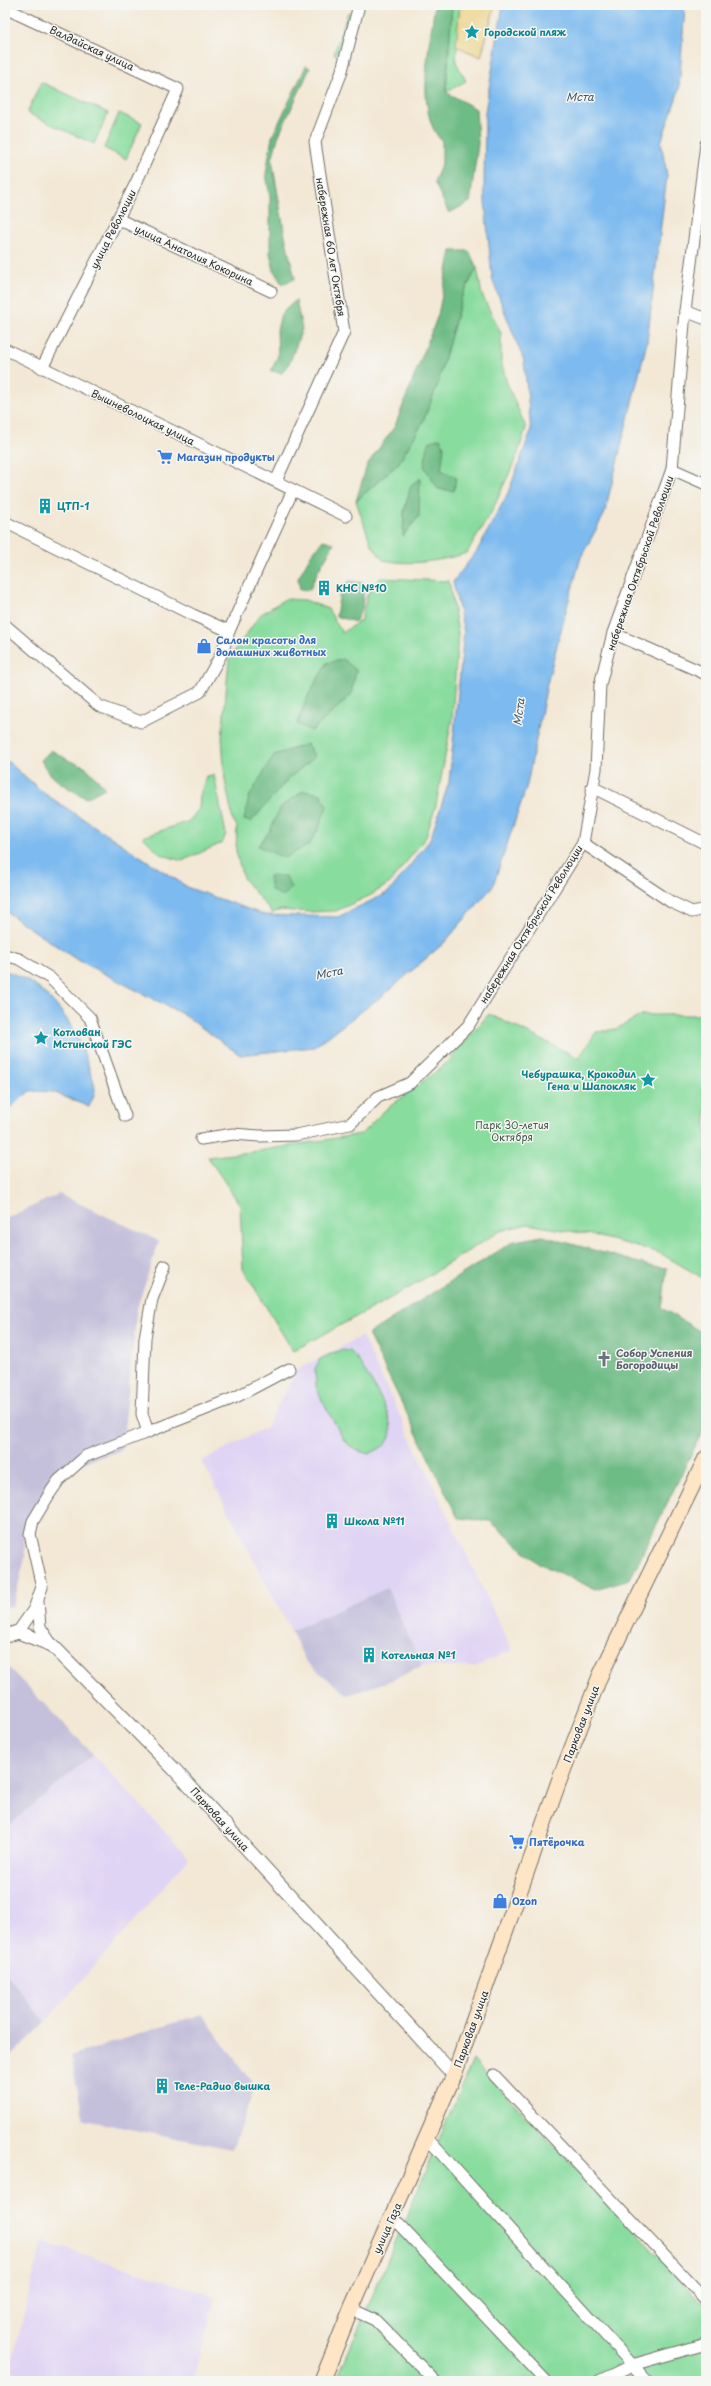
<svg xmlns="http://www.w3.org/2000/svg" width="711" height="2386" viewBox="0 0 711 2386" font-family="'Playpen Sans',sans-serif">
<style>
.built{fill:#e0d4f4}
.industrial{fill:#c4c0db}
.green{fill:#88dc9e;stroke:#5a8464;fill-rule:evenodd}
.forest{fill:#6ebc85;stroke:#4c7458}
.sand{fill:#eeda9e;stroke:#8c8264}
.water{fill:#7cbaef;stroke:#54728d}
.lines{fill:none;stroke-linecap:round;stroke-linejoin:round}
.minor-casing{stroke:#716d66;stroke-width:13}
.tertiary-casing{stroke:#716d66;stroke-width:15}
.secondary-casing{stroke:#716d66;stroke-width:17}
.minor{stroke:#fff;stroke-width:11}
.tertiary{stroke:#fff;stroke-width:13}
.secondary{stroke:#fde5c5;stroke-width:15}
.labels{text-anchor:middle;stroke-width:3;stroke-linejoin:round;paint-order:stroke}
.culture-label{font-size:10px;font-weight:bold;fill:#0d838f;stroke:#f6f6f2;text-anchor:start}
.street-label{font-size:10px;fill:#2b2b2b;stroke:#f6f6f2}
.shop-label{font-size:10px;font-weight:bold;fill:#366cbe;stroke:#f6f6f2;text-anchor:start}
.park-label{font-size:10px;fill:#425748;stroke:#f6f6f2}
.worship-label{font-size:10px;font-weight:bold;fill:#5b616d;stroke:#f6f6f2;text-anchor:start}
.water-label{font-size:11px;font-style:italic;fill:#435666;stroke:#f6f6f2}
</style>
<rect width="100%" height="100%" fill="#f6f6f2"/>
<filter id="ink" filterUnits="userSpaceOnUse"><feTurbulence type="fractalNoise" baseFrequency=".025" numOctaves="2"/><feDisplacementMap in="SourceGraphic" scale="8" xChannelSelector="R" yChannelSelector="G"/><feConvolveMatrix kernelMatrix="1 2 1 2 8 2 1 2 1" color-interpolation-filters="sRGB"/></filter>
<filter id="wash" filterUnits="userSpaceOnUse"><feTurbulence type="fractalNoise" baseFrequency=".012" numOctaves="4" result="noise"/><feDisplacementMap in="SourceGraphic" scale="16" xChannelSelector="R" yChannelSelector="G"/><feGaussianBlur stdDeviation="0.9" result="paint"/><feColorMatrix in="noise" values="0 0 0 0 0 0 0 0 0 0 0 0 0 0 0 0 0 1.4 0 .05"/><feComposite in="paint" operator="in"/></filter>
<g filter="url(#wash)">
<rect width="100%" height="100%" fill="#f3e8d5"/>
<g class="built">
<polygon points="362,1336 512,1650 475,1667 422,1666 387,1588 291,1631 202,1461 266,1427 297,1370"/>
<polygon points="93,1754 189,1858 45,2022 5,1972 5,1829"/>
<polygon points="42,2241 216,2297 193,2381 43,2381 10,2371"/>
</g>
<g class="industrial">
<polygon points="59,1194 159,1241 137,1308 122,1450 70,1467 24,1532 25,1558 13,1606 5,1607 5,1219"/>
<polygon points="387,1588 422,1666 392,1680 348,1695 306,1662 291,1631"/>
<polygon points="5,1664 93,1754 5,1829"/>
<polygon points="5,1972 45,2022 5,2062"/>
<polygon points="202,2014 255,2087 232,2149 84,2120 70,2056"/>
</g>
<g class="green">
<polygon points="452,5 460,5 456,62 466,81 446,92"/>
<polygon points="348,12 353,14 341,56 334,54"/>
<polygon points="41,82 108,113 94,144 27,113"/>
<polygon points="119,113 142,123 126,159 104,148"/>
<path d="M477,268L482,295L501,333V361L507,383L526,428L517,456L492,511L467,553C440,561 411,566 383,560L371,544L356,501L398,464L422,424L437,386L462,296ZM420,479L404,535V512L411,485Z"/>
<path d="M380,578L449,581L458,633L452,719L436,805L426,837L390,883L371,895L336,911L309,912L281,910L272,913L243,878L236,851L237,826L233,820L225,780L222,738L229,659L260,615L285,599L305,600L328,609L342,633L361,620L367,595ZM327,663L356,670L351,695L312,731L297,723L309,694ZM307,744L315,757L289,778L271,797ZM303,791L321,794L258,846L270,831L280,808Z"/>
<polygon points="214,775 226,834 222,843 182,861 160,854 143,837 189,821 199,809 200,796 206,776"/>
<polygon points="706,1010 706,1280 660,1253 593,1235 527,1224 500,1231 409,1288 293,1351 243,1269 240,1205 208,1157 258,1151 361,1134 384,1111 447,1063 489,1014 579,1058 596,1032 616,1029 642,1015 699,1015"/>
<path d="M340,1350L350,1351L356,1357C367,1375 396,1416 390,1437C387,1446 377,1450 369,1454L355,1450L344,1440L322,1400L316,1386L315,1369L320,1359Z"/>
<polygon points="473,2060 706,2307 706,2381 336,2381"/>
</g>
<g class="forest">
<path d="M435,5H452L446,92L476,109L478,144L470,202L449,213L434,182L442,163V141C414,114 430,40 435,5Z"/>
<polygon points="306,66 310,68 278,137 272,160 285,236 295,279 282,284 274,271 270,253 270,197 266,174 272,137"/>
<polygon points="451,251 469,251 477,268 462,296 437,386 422,424 398,464 356,501 367,465 395,426 438,315"/>
<polygon points="296,300 302,329 290,362 282,373 271,371 278,356 277,330 281,314"/>
<polygon points="440,438 444,447 441,470 456,477 454,491 438,489 424,466 429,442"/>
<polygon points="420,478 419,516 403,536 404,512 411,485"/>
<path d="M323,540L334,543C325,561 316,571 310,590H300L298,578L311,555Z"/>
<polygon points="350,581 364,583 362,608 355,622 336,616 341,586"/>
<polygon points="343,659 356,670 351,695 312,731 297,724 309,694 327,663"/>
<polygon points="307,744 315,757 289,778 251,822 244,820 249,797 274,755"/>
<path d="M51,750L70,761L85,766L105,788L86,798C68,788 49,779 41,760Z"/>
<polygon points="303,791 321,794 327,806 318,830 309,845 284,858 258,846 270,831 280,808"/>
<polygon points="269,876 286,876 291,888 283,897 271,890"/>
<polygon points="543,1236 654,1267 667,1268 662,1308 706,1335 706,1424 630,1579 595,1589 538,1563 490,1521 458,1518 368,1334 514,1241"/>
</g>
<polygon class="sand" points="460,5 495,5 481,57 456,46"/>
<g class="water">
<polygon points="503,5 685,5 679,90 661,142 667,175 647,342 604,515 581,557 567,607 547,684 527,785 493,886 444,943 386,993 314,1047 240,1055 184,1015 74,958 5,911 5,759 45,794 189,888 265,915 338,917 389,892 430,840 449,782 464,632 453,582 477,551 508,493 531,431 524,361 492,279 484,190 485,112"/>
<path d="M5,971C50,984 79,1029 90,1072C92,1077 95,1085 95,1090C95,1095 91,1102 89,1107L53,1092L30,1091L5,1112Z"/>
</g>
</g>
<g filter="url(#ink)">
<g class="lines">
<defs>
<g id="minor">
<polyline points="5,8 178,89 136,183 42,368"/>
<polyline points="118,219 271,291"/>
<polyline points="685,311 706,319"/>
<polyline points="5,349 346,516"/>
<polyline points="672,469 706,484"/>
<polyline points="276,481 344,332 315,142 341,74 359,5"/>
<polyline points="5,522 193,615 229,631"/>
<polyline points="5,625 99,706 141,722 200,692 222,653 229,631 293,490"/>
<polyline points="613,633 706,674"/>
<polyline points="592,787 706,844"/>
<polyline points="583,843 671,902 692,912 706,909"/>
<polyline points="5,955 19,959 50,978 90,1018 125,1116"/>
<polyline points="201,1139 233,1134 259,1136 296,1135 350,1124 378,1097 410,1083 468,1026 583,843 596,769 600,685 613,633 672,469 685,311 706,144"/>
<polyline points="148,1432 234,1398 289,1369"/>
<polyline points="38,1601 40,1627 52,1645"/>
<polyline points="18,1632 34,1609 42,1587 30,1534 33,1521 50,1493 59,1480 86,1456 148,1432 142,1414 145,1338 152,1299 165,1266"/>
<polyline points="494,2075 706,2300"/>
<polyline points="427,2138 647,2381"/>
<polyline points="392,2217 546,2381"/>
<polyline points="351,2309 375,2320 435,2381"/>
<polyline points="599,2381 632,2365 706,2344"/>
</g>
<polyline id="tertiary" points="5,1636 18,1632 52,1645 174,1769 454,2075"/>
<polyline id="secondary" points="322,2381 351,2309 454,2075 559,1781 600,1676 706,1458"/>
</defs>
<use href="#minor" class="minor-casing"/>
<use href="#tertiary" class="tertiary-casing"/>
<use href="#secondary" class="secondary-casing"/>
<use href="#minor" class="minor"/>
<use href="#tertiary" class="tertiary"/>
<use href="#secondary" class="secondary"/>
</g>
</g>
<defs>
<symbol id="sight-bare" viewBox="-9 -9 18 18"><path d="M0-6L1.8-2.2L6-1.7L2.9 1.2L3.7 5.4L0 3.3L-3.7 5.4L-2.9 1.2L-6-1.7L-1.8-2.2Z" fill="#0f9aa8" stroke="#f6f6f2" stroke-width="2.5" paint-order="stroke"/></symbol>
<symbol id="supermarket-bare" viewBox="-9 -9 18 18"><path d="M-6-5.5h2.5l.6 2H6L4.5 2H-2.5L-4.4-4H-6ZM-1.5 3.2a1.3 1.3 0 1 0 .1 0ZM3 3.2a1.3 1.3 0 1 0 .1 0Z" fill="#3f7fe0" stroke="#f6f6f2" stroke-width="2.5" paint-order="stroke"/></symbol>
<symbol id="building-bare" viewBox="-9 -9 18 18"><path d="M-4-6H4V6H1V3H-1V6H-4ZM-2.5-4.3h1.7v1.8h-1.7ZM.8-4.3h1.7v1.8H.8ZM-2.5-1h1.7V.8h-1.7ZM.8-1h1.7V.8H.8Z" fill="#0f9aa8" stroke="#f6f6f2" stroke-width="2.5" paint-order="stroke"/></symbol>
<symbol id="shop-bare" viewBox="-9 -9 18 18"><path d="M-5-2.5h2.3a2.7 3.5 0 0 1 5.4 0H5L5.5 6h-11ZM-1.5-2.5h3a1.5 2.3 0 0 0-3 0Z" fill="#3f7fe0" stroke="#f6f6f2" stroke-width="2.5" paint-order="stroke"/></symbol>
<symbol id="church-bare" viewBox="-9 -9 18 18"><path d="M-1.2-6h2.4v3.5h3.3v2.4h-3.3V6h-2.4V-.1h-3.3v-2.4h3.3Z" fill="#6b7280" stroke="#f6f6f2" stroke-width="2.5" paint-order="stroke"/></symbol>
</defs>
<g fill-rule="evenodd">
<use href="#sight-bare" x="461" y="21" width="22" height="22"/>
<use href="#supermarket-bare" x="154" y="446" width="22" height="22"/>
<use href="#building-bare" x="34" y="495" width="22" height="22"/>
<use href="#building-bare" x="313" y="577" width="22" height="22"/>
<use href="#shop-bare" x="193" y="635" width="22" height="22"/>
<use href="#sight-bare" x="30" y="1027" width="22" height="22"/>
<use href="#sight-bare" x="637" y="1069" width="22" height="22"/>
<use href="#church-bare" x="593" y="1348" width="22" height="22"/>
<use href="#building-bare" x="321" y="1510" width="22" height="22"/>
<use href="#building-bare" x="358" y="1644" width="22" height="22"/>
<use href="#supermarket-bare" x="506" y="1831" width="22" height="22"/>
<use href="#shop-bare" x="489" y="1890" width="22" height="22"/>
<use href="#building-bare" x="151" y="2075" width="22" height="22"/>
</g>
<g class="labels">
<g class="culture-label">
<text x="484" y="36">Городской пляж</text>
<text x="57" y="510">ЦТП-1</text>
<text x="336" y="592">КНС №10</text>
<text x="53" y="1036">Котлован<tspan x="53" dy="12">Мстинской ГЭС</tspan></text>
<text x="636" y="1078" text-anchor="end">Чебурашка, Крокодил<tspan x="636" dy="12">Гена и Шапокляк</tspan></text>
<text x="344" y="1525">Школа №11</text>
<text x="381" y="1659">Котельная №1</text>
<text x="174" y="2090">Теле-Радио вышка</text>
</g>
<g class="street-label">
<text transform="translate(92 48) rotate(25)" y="4">Валдайская улица</text>
<text transform="translate(113 229) rotate(-63)" y="4">улица Революции</text>
<text transform="translate(331 247) rotate(81)" y="4">набережная 60 лет Октября</text>
<text transform="translate(194 255) rotate(25)" y="4">улица Анатолия Кокорина</text>
<text transform="translate(143 417) rotate(26)" y="4">Вышневолоцкая улица</text>
<text transform="translate(640 563) rotate(-71)" y="4">набережная Октябрьской Революции</text>
<text transform="translate(531 924) rotate(-58)" y="4">набережная Октябрьской Революции</text>
<text transform="translate(581 1724) rotate(-69)" y="4">Парковая улица</text>
<text transform="translate(220 1819) rotate(48)" y="4">Парковая улица</text>
<text transform="translate(471 2029) rotate(-70)" y="4">Парковая улица</text>
<text transform="translate(387 2228) rotate(-66)" y="4">улица Газа</text>
</g>
<g class="shop-label">
<text x="177" y="461">Магазин продукты</text>
<text x="216" y="644">Салон красоты для<tspan x="216" dy="12">домашних животных</tspan></text>
<text x="529" y="1846">Пятёрочка</text>
<text x="512" y="1905">Ozon</text>
</g>
<g class="park-label">
<text x="512" y="1129">Парк 30-летия<tspan x="512" dy="12">Октября</tspan></text>
</g>
<g class="worship-label">
<text x="616" y="1357">Собор Успения<tspan x="616" dy="12">Богородицы</tspan></text>
</g>
<g class="water-label">
<text x="580" y="101">Мста</text>
<text transform="translate(519 712) rotate(-83)" y="4">Мста</text>
<text transform="translate(329 973) rotate(-11)" y="4">Мста</text>
</g>
</g>
<rect width="711" height="2386" fill="none" stroke="#f6f6f2" stroke-width="20"/>
</svg>
